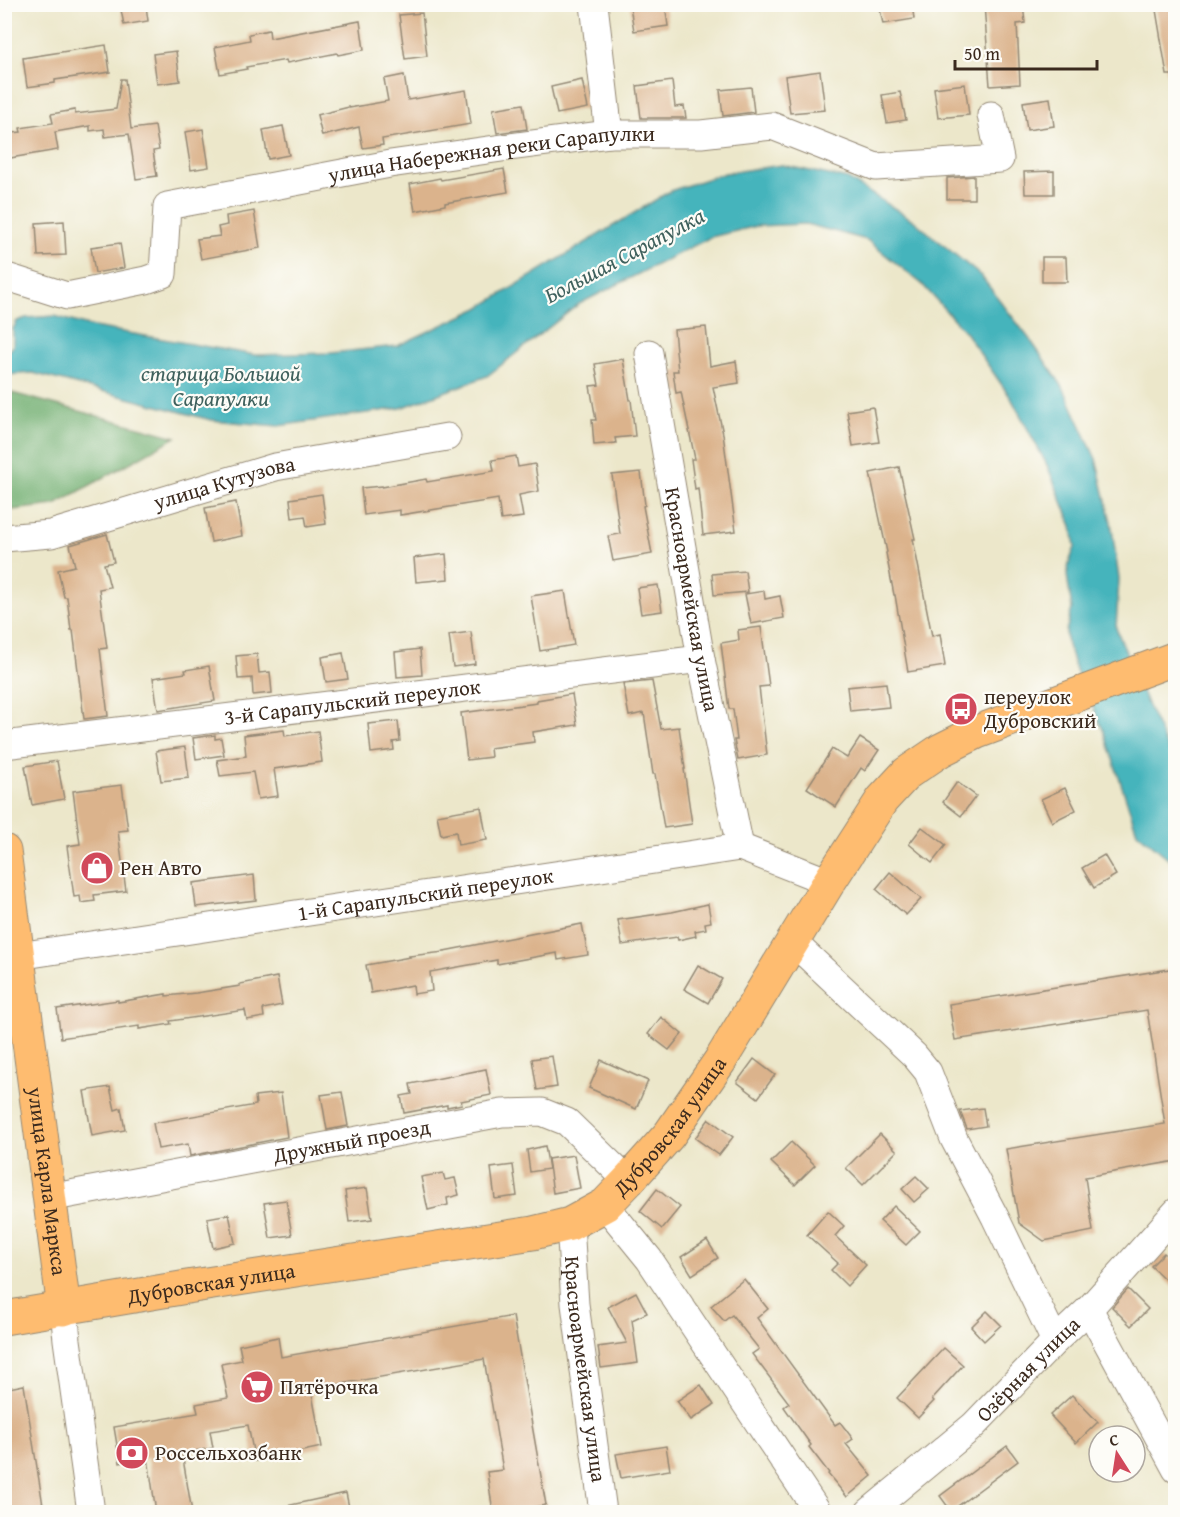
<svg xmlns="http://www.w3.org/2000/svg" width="1180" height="1517" viewBox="0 0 1180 1517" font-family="'Gentium Book Plus',serif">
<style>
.forest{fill:#6fae70;stroke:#556c47;stroke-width:1.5}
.water{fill:#44b4bc;stroke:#406f6d;stroke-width:1.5}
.building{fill:#dbb38c}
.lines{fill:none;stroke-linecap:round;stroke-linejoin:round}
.minor-casing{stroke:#948874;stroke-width:29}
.major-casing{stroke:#948874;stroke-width:35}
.minor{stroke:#fff;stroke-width:27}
.major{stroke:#febc70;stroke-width:33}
.labels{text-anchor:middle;stroke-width:4.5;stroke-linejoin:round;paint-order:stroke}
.street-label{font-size:21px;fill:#3b2a1e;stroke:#fdfcf7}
.poi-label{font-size:21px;fill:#3b2a1e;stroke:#fdfcf7;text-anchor:start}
.water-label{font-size:22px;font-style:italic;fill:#3f615d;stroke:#fdfcf7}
</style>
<rect width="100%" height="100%" fill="#fdfcf7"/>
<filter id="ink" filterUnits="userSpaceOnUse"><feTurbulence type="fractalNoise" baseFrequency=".0167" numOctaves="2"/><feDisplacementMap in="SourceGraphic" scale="12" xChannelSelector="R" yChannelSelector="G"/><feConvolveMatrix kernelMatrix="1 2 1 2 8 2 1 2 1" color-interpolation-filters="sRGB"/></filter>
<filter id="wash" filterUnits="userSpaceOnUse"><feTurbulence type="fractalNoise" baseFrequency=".008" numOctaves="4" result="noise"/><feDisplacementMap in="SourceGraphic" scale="24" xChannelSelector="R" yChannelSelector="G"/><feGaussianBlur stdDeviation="1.35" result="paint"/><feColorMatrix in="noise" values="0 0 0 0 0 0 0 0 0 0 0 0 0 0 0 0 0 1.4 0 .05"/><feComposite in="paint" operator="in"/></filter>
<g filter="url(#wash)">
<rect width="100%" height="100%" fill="#ece7ca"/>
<polygon class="forest" points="4,391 5,391 176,437 55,505 5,511"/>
<polygon class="water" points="782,165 848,179 913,220 981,276 1031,341 1063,387 1096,459 1111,522 1119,579 1116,628 1148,706 1173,760 1176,769 1175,864 1137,832 1104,732 1075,668 1066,639 1066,631 1072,609 1067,575 1069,563 1075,547 1072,526 1047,465 1011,398 965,332 922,284 867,240 806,224 757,226 711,237 579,304 487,376 401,408 278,426 211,420 33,373 5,375 5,351 10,350 13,346 13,329 17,321 26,318 55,316 88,326 255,355 331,353 397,346 479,308 670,191 725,173"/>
<g id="blocks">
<g class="building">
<polygon points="640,4 665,4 668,26 634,31 630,6"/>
<polygon points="879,4 912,4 914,19 883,24"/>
<polygon points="984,4 1023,4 1025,23 1017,24 1020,84 990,86"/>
<polygon points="1155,4 1176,4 1176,75 1167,75"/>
<polygon points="146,6 148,21 124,25 121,10"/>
<polygon points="422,13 427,56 405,59 399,15"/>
<polygon points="360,21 364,50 338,55 337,53 287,63 286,60 246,67 247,69 220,74 215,47 250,40 249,34 269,30 270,38"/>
<polygon points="106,45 110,72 55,80 55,83 27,87 23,58"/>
<polygon points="176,51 180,81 157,84 153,54"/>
<polygon points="820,71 825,110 790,113 785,76"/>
<polygon points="404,75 408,100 466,90 471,124 382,139 383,145 363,148 359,127 322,136 317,115 349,107 349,108 388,101 384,79"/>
<polygon points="121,79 125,79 131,129 155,126 159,150 153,151 157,176 136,179 129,134 105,137 104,129 90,131 90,126 55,132 58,150 4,159 4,134 21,132 20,128 53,123 51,114 75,110 75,114 116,109"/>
<polygon points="582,80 588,108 557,114 551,87"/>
<polygon points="672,81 675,107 684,106 686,118 641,118 637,86"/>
<polygon points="965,84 969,115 938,118 934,88"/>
<polygon points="751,87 754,112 723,116 720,90"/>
<polygon points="900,92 906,120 887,123 882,95"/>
<polygon points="1050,98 1054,126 1027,130 1023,102"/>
<polygon points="523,104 527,129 497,133 493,109"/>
<polygon points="283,126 289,155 268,159 263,130"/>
<polygon points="203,129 209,167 191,170 185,132"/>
<polygon points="504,169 508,192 445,203 445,205 415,211 410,184 440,178 441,180"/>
<polygon points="1054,171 1054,194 1025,194 1024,172"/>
<polygon points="974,176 974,199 947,199 947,178"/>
<polygon points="254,211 260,248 201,259 197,239 220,236 218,227 227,225 226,216"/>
<polygon points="64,221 66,255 38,256 36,223"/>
<polygon points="120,243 124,268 95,273 91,247"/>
<polygon points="1042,257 1066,257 1067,282 1042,282"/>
<polygon points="706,327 710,366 736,361 739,383 713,387 723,434 736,531 703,535 698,488 695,489 691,459 695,459 681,392 676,393 673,371 678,371 674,330"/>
<polygon points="623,359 630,400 631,400 635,436 615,438 616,443 594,445 592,420 596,420 590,386 599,385 595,364"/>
<polygon points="873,407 879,442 853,446 847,411"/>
<polygon points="516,456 518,467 535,464 539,491 519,495 523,517 501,520 498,499 400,515 400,510 364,515 361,488 382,486 382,487 426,479 427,482 494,471 492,460"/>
<polygon points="899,467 915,539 913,539 932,636 940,634 945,666 908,672 895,595 894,595 886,553 887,552 870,473"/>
<polygon points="641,472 645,505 643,506 652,554 613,561 608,536 620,534 612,475"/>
<polygon points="322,494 326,524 307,527 305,516 292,518 290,499"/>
<polygon points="236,502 242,536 211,542 205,508"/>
<polygon points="107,534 114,562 104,564 110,587 99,589 107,648 100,649 108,716 84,719 73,630 71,630 67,597 64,597 58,570 75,566 70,545"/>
<polygon points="446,554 448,579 416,582 414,558"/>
<polygon points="745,571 748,592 714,595 712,574"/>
<polygon points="658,585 662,611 641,614 637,588"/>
<polygon points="565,591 574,645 540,651 531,596"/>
<polygon points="764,591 765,599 780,596 784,618 751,624 745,594"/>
<polygon points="761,627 769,686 759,687 767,755 738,760 734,740 737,740 733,709 729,709 721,643 739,640 738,630"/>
<polygon points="471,632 475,664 453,667 449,635"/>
<polygon points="420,649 422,675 397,677 395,652"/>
<polygon points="343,653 348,679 326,682 322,657"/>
<polygon points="257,654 259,673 270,672 272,693 253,695 252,678 238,679 236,656"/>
<polygon points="209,666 215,701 158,710 153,678 186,673 185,670"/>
<polygon points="652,681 661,729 679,727 685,769 684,769 692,824 664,828 655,774 653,774 644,713 629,716 623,684"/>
<polygon points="886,683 889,707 850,711 847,687"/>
<polygon points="572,694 577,725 533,732 534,742 490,748 491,757 467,760 461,713 537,703 537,700"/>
<polygon points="398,721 400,741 393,742 394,750 371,753 368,724"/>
<polygon points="284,730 285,736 318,731 322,762 274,769 278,796 258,799 253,772 220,776 217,760 246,756 244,735"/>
<polygon points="215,735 215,739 221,738 224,755 196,759 193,738"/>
<polygon points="860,738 879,750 865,771 861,768 836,807 807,788 832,749 847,758"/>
<polygon points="185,747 189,778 161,781 156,751"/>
<polygon points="57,761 64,799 32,805 25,766"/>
<polygon points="957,782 976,796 961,816 943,802"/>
<polygon points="122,785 128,830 118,831 126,891 94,895 95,901 81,903 80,896 74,897 67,846 80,844 73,791"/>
<polygon points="1065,788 1076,810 1052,822 1041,799"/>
<polygon points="481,807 487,840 458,845 456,832 441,835 437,815"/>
<polygon points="922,827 946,845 932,863 909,844"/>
<polygon points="1104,855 1116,875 1094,888 1082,868"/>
<polygon points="890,872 921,899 906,915 876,889"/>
<polygon points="254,875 256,900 196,907 193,883"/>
<polygon points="708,904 711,922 705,923 706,929 695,931 696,936 678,940 677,937 622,945 618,920 672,912"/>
<polygon points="582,924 588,955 558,960 557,953 497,964 497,960 430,972 432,991 414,994 413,985 371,993 366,965 410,957 409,956 445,952 444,951"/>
<polygon points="698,965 722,979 708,1003 684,989"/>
<polygon points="1176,968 1176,1161 1085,1177 1093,1231 1044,1241 1019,1223 1006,1149 1165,1124 1147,1010 955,1040 949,1004"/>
<polygon points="277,977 282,1005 263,1009 264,1017 247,1020 245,1010 170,1021 171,1024 139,1029 139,1026 61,1038 57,1009 118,1000 118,1002 166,994 166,996 196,993 240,986 240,984"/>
<polygon points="661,1017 682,1034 669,1050 648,1034"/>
<polygon points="552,1056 557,1087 537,1090 532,1059"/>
<polygon points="754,1059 775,1075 758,1098 737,1082"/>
<polygon points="601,1060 648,1081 636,1109 589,1088"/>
<polygon points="486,1069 491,1095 461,1101 462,1104 447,1107 447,1105 404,1113 401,1096 412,1094 410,1084"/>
<polygon points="110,1087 115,1110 121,1108 125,1130 92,1136 84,1091"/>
<polygon points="342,1092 348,1126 327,1130 321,1095"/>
<polygon points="281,1093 287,1137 190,1156 188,1144 158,1149 153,1123 256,1105 255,1096"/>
<polygon points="983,1108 986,1126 967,1129 960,1111"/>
<polygon points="709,1119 733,1137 719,1155 695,1138"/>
<polygon points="880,1134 897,1151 863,1185 846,1168"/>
<polygon points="791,1142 815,1165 795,1185 771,1162"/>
<polygon points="545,1146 549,1169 530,1172 527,1150"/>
<polygon points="574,1155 580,1188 553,1193 548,1159"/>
<polygon points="513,1165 517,1196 495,1199 491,1168"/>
<polygon points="443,1173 445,1180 455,1178 459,1195 447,1198 448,1205 428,1210 421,1177"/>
<polygon points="916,1176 929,1189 914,1202 902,1189"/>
<polygon points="367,1188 372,1219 349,1222 345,1191"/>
<polygon points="657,1189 680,1207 662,1229 640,1211"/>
<polygon points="286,1200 292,1235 270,1238 264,1203"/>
<polygon points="894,1206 920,1231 906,1245 880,1221"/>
<polygon points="828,1211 844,1226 835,1236 866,1265 847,1286 831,1270 838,1263 807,1235"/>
<polygon points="229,1214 235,1243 213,1248 207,1218"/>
<polygon points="707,1240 718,1258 692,1275 681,1257"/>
<polygon points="1164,1253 1176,1264 1176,1290 1151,1266"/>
<polygon points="744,1279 768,1309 757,1318 835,1425 840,1422 853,1439 846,1444 872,1476 847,1497 828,1474 829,1473 809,1447 811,1445 784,1407 789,1403 752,1354 759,1349 732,1315 724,1321 711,1306"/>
<polygon points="1128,1289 1148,1309 1131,1326 1112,1307"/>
<polygon points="636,1292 647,1313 632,1320 638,1363 601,1368 598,1347 627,1343 608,1307"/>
<polygon points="987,1311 1001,1325 984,1341 971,1327"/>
<polygon points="513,1316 546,1505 503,1512 493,1512 487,1472 503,1470 484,1359 311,1389 322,1447 255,1461 248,1425 210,1431 213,1448 182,1453 192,1512 156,1512 148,1458 120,1463 114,1427 198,1413 196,1404 228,1398 221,1364 242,1360 239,1345 278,1337 281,1357"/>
<polygon points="944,1348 963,1365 932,1399 934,1401 918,1418 897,1398"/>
<polygon points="24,1385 44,1512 7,1512 4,1498 4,1389"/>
<polygon points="701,1385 714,1405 691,1420 677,1401"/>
<polygon points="1072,1395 1098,1422 1076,1443 1050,1415"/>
<polygon points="666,1446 670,1470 621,1478 616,1454"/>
<polygon points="1007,1446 1018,1461 951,1511 940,1496"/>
<polygon points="346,1493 350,1512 286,1512 286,1506"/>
</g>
</g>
</g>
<g filter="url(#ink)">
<use href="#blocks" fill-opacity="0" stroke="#948874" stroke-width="1.5"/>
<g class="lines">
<defs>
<g id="minor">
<polyline points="594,4 609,134"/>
<path id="s1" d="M4,276L67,296L146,280L163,274L167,206L390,164L502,148L609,134H701L772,126L876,167L1000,159L991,115"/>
<path id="s2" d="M649,353L701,659L740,847"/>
<path id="s3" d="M4,538L51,534L275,467L447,437"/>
<path id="s4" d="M4,745L701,659"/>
<polyline points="793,942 914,1055 928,1072 954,1139 995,1217 1055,1341"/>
<path id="s5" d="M18,956L740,847L829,882"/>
<path id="s6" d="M49,1198L502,1113L542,1112L567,1122L628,1181"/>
<polyline points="605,1205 649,1259 818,1512"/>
<path id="s7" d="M570,1224L575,1304L603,1512"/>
<polyline points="64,1309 67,1340 91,1512"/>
<polyline points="1089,1309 1176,1469"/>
<path id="s8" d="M869,1512L973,1426L1055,1341L1089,1309L1176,1212"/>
</g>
<g id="major">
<path id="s9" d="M4,851L64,1309"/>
<path id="s10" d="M4,1318L187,1287L533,1233L570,1224L605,1205L628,1181L669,1135L720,1061L829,882L882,800L907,773L941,750L977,732L1176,658"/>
</g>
</defs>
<use href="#minor" class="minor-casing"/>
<use href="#major" class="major-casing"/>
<use href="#minor" class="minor"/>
<use href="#major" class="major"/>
</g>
</g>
<defs>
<symbol id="bus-disc" viewBox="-11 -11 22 22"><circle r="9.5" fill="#d1495b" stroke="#fdfcf7"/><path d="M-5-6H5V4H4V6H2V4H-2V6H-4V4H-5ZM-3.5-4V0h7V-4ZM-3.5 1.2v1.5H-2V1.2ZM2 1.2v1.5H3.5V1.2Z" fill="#fff"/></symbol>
<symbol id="shop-disc" viewBox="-11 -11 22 22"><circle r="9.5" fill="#d1495b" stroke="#fdfcf7"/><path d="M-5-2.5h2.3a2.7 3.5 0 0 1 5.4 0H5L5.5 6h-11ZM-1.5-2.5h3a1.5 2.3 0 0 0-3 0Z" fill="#fff"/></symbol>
<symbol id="supermarket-disc" viewBox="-11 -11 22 22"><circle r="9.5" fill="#d1495b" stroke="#fdfcf7"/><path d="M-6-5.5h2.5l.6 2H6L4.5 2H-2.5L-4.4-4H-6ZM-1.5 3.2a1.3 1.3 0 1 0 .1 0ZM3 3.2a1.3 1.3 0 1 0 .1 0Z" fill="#fff"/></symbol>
<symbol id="bank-disc" viewBox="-11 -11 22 22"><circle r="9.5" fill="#d1495b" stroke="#fdfcf7"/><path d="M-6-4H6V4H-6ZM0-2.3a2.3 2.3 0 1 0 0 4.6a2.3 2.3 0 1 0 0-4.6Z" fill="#fff"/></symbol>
</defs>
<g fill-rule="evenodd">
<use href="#bus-disc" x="942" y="690" width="38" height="38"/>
<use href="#shop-disc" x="78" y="849" width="38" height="38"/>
<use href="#supermarket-disc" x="238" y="1368" width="38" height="38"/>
<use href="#bank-disc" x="113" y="1434" width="38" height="38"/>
</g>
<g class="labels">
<g class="street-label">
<text dy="7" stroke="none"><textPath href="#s1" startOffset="562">улица Набережная реки Сарапулки</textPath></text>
<text dy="7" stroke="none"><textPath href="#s3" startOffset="228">улица Кутузова</textPath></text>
<text dy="7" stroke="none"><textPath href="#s2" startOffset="250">Красноармейская улица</textPath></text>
<text dy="7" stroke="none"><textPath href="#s4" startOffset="351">3-й Сарапульский переулок</textPath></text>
<text dy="7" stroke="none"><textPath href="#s5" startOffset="412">1-й Сарапульский переулок</textPath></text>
<text dy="7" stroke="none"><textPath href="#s10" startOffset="716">Дубровская улица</textPath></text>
<text dy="7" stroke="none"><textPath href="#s6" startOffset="308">Дружный проезд</textPath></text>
<text dy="7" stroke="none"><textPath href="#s9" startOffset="333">улица Карла Маркса</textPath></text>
<text dy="7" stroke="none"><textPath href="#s10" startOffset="210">Дубровская улица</textPath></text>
<text dy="7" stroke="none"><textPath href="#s7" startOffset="146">Красноармейская улица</textPath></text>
<text dy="7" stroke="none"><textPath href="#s8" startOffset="214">Озёрная улица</textPath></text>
</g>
<g class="poi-label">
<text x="984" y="704">переулок<tspan x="984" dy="24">Дубровский</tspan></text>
<text x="120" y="875">Рен Авто</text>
<text x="280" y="1394">Пятёрочка</text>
<text x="155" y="1460">Россельхозбанк</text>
</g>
<g class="water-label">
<text transform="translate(624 255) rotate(-28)" y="8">Большая Сарапулка</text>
<text x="221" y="381">старица Большой<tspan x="221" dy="25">Сарапулки</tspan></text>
</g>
</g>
<rect width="1180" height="1517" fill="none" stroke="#fdfcf7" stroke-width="24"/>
<g transform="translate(1117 1454) rotate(348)"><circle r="28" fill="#fdfcf7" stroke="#afa8a0" stroke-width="1.5"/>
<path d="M0-4.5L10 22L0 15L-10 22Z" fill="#d1495b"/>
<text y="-9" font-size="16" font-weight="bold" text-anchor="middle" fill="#3b2a1e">С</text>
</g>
<path d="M955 60v9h142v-9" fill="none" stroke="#3b2a1e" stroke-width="3"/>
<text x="964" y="60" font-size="18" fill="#3b2a1e" stroke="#fdfcf7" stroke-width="4.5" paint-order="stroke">50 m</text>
</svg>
